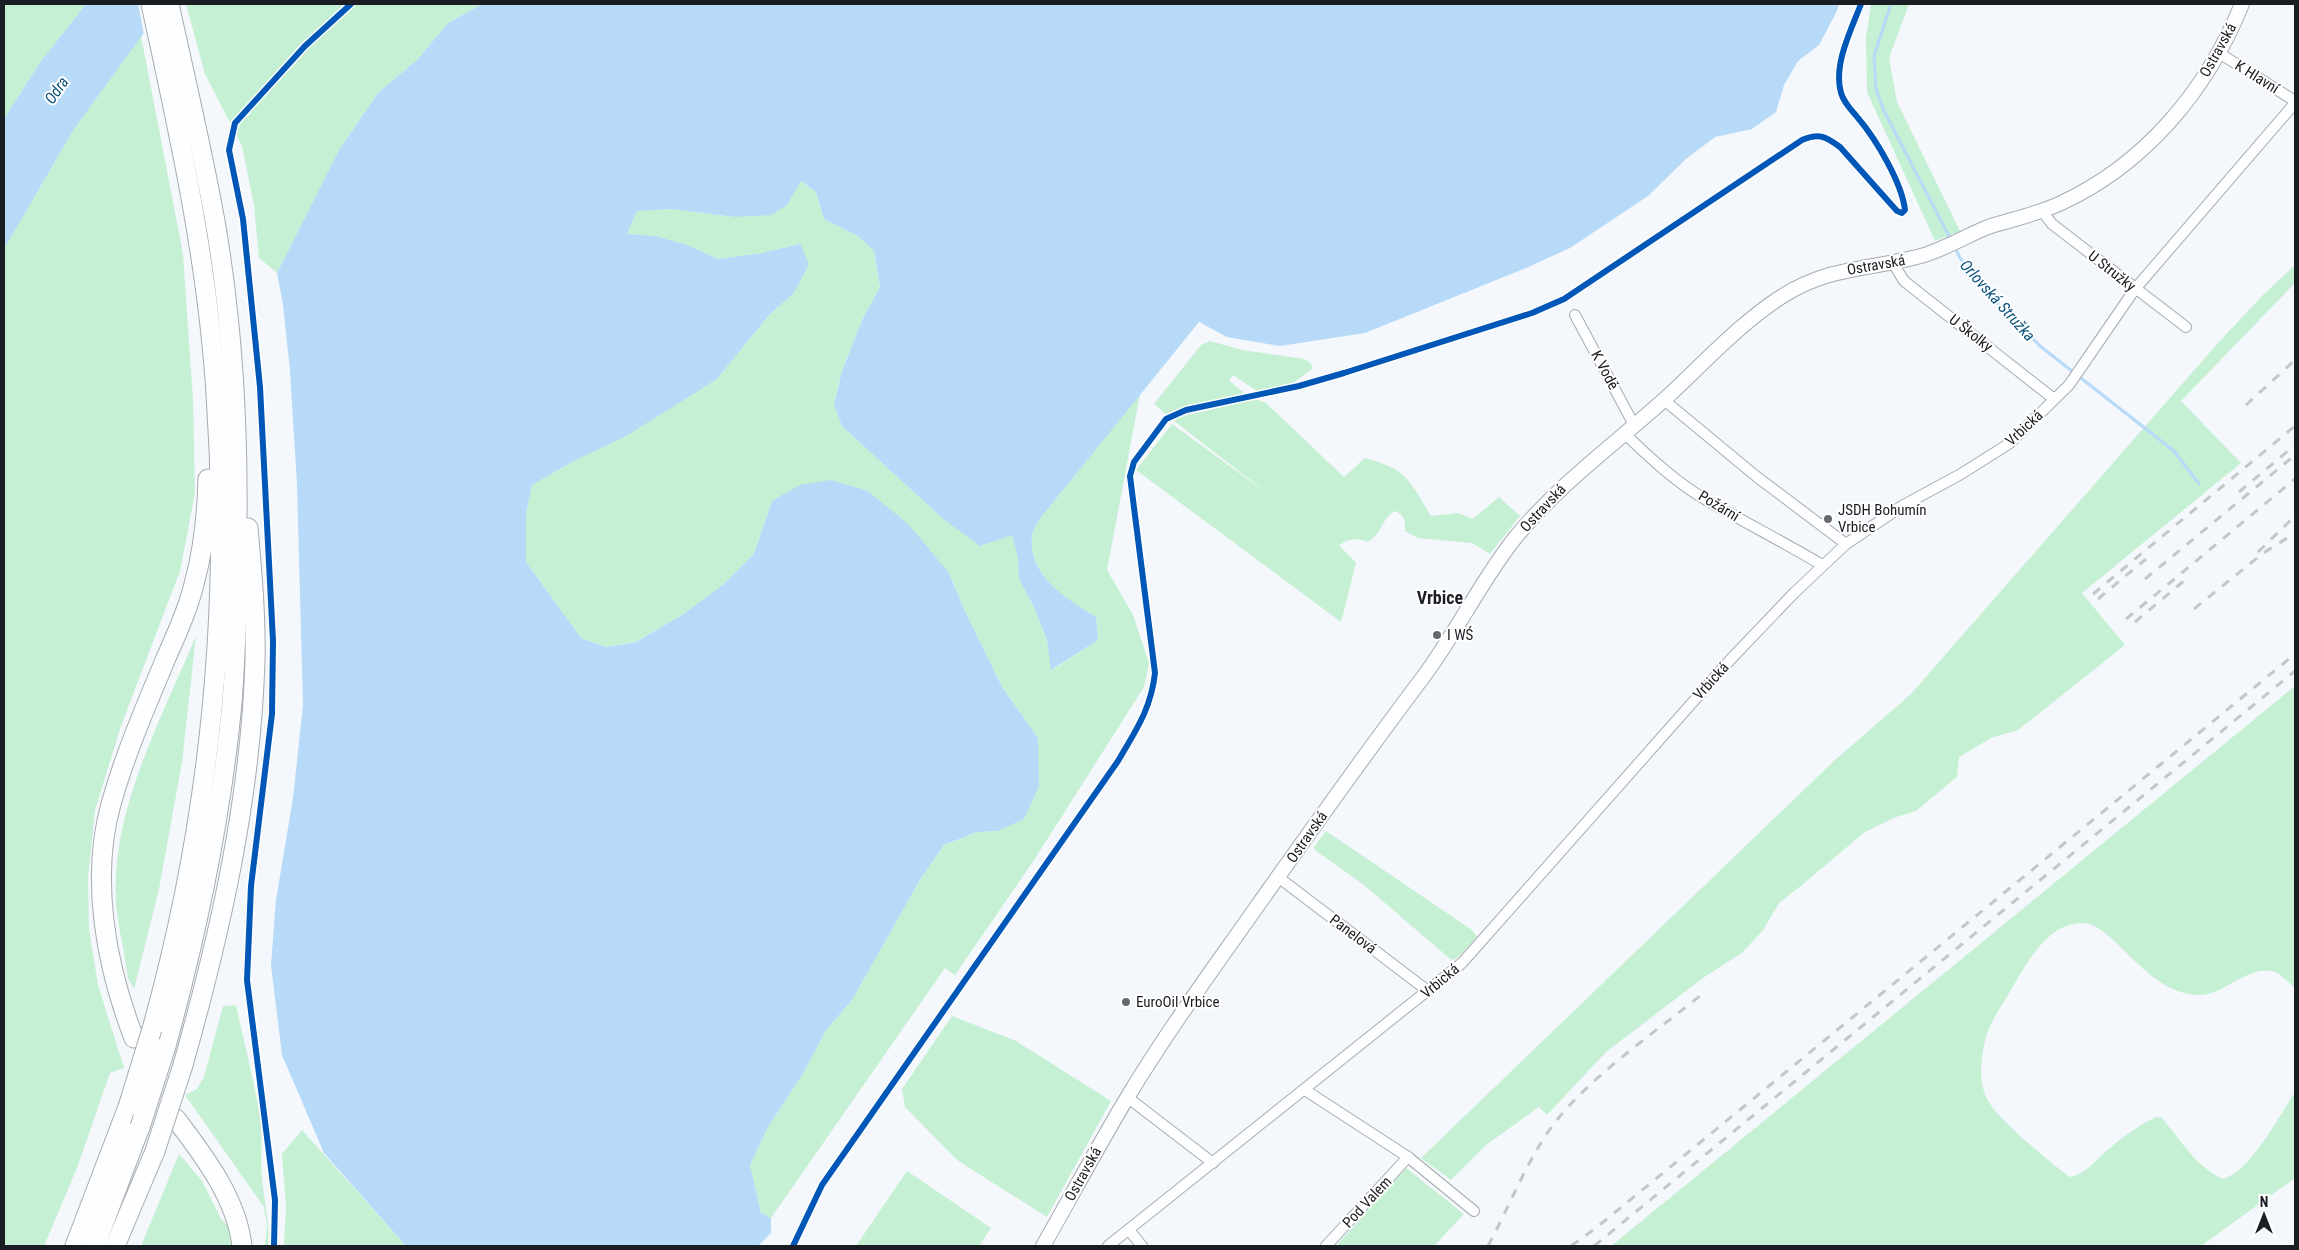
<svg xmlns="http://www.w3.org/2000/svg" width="2299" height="1250" viewBox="0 0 2299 1250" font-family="'Roboto Condensed',sans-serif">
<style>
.green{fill:#c5f0d3}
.water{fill:#b6daf8}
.pier{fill:#f4f7fc}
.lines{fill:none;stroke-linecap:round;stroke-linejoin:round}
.stream{stroke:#b6daf8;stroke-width:3}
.minor-casing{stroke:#a8abae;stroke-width:12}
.secondary-casing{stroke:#a8abae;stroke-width:16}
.motorway-casing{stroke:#a8abae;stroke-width:21}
.minor{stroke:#fdfeff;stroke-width:10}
.secondary{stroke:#fdfeff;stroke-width:14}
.motorway{stroke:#fdfeff;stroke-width:19}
.rail{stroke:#c4c6c7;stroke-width:3;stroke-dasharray:9 9;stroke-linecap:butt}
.motorway-bridge-casing{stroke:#a8abae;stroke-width:21;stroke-linecap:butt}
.motorway-bridge{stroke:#fdfeff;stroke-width:19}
.cycleway-casing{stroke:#fff;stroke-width:9}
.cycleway{stroke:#0057b8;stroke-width:6}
.poi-dot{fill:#66696e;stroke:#fff;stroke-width:2}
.labels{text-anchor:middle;stroke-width:4;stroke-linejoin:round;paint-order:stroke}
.street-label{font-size:15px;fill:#1a1d21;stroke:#fff}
.poi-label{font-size:15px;fill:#1a1d21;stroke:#fff;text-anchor:start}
.water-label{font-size:16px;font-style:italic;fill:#0b527c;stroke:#fff}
.quarter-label{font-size:18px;font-weight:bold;fill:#1a1d21;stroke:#fff}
</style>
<rect width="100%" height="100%" fill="#f4f7fc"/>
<g class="green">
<polygon points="4,4 86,4 39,64 4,119"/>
<polygon points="186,4 482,4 448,23 418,59 378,93 339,150 277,273 259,258 254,205 242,146 205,74"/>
<polygon points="1871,4 1909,4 1889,58 1897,102 1960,231 1935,241 1867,92 1866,38"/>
<polygon points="141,36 183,254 193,400 195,493 180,571 121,726 95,810 88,878 89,929 98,985 124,1068 110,1073 77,1168 44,1246 4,1246 4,249 74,129"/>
<path d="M800,181L816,192L824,219L858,236L874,251L880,287L863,318L842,371L834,405L842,426L942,518L1012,535L1018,558L1019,579L1034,607L1047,640L1052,670L1098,640L1096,617C1067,599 1028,576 1032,537C1032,530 1038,522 1042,516L1140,394L1107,570L1133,615L1149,663L1144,687L1036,857L955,975L945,968L771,1218L761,1213L750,1165L768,1127L804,1072L826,1030L852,1000L921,878L944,845L978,832L998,831L1024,819L1038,738L1002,687L964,609L949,573L772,501L754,554L724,584L682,615L635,642L606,647L581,638L526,562V514L532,485L717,379L770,314L794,293L800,244L762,253L718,259L687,245L656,236L627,234L637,211L672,209L734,217L787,205Z"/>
<polygon points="2295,265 2295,283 2181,401 2241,463 2082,593 2125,645 2018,730 1991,738 1959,757 1957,777 1916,811 1896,817 1865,832 1802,885 1779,903 1763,930 1743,952 1703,978 1606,1052 1547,1115 1539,1107 1486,1145 1451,1180 1421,1158 1835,760 1911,694 2218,343 2262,296"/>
<polygon points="1210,341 1242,350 1304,359 1310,362 1313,368 1293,383 1257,391 1233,375 1229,380 1245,394 1183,407 1166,414 1154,404 1201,345"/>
<path d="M1256,399L1266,403L1344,477L1365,458C1407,469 1409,480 1431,516L1458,513L1473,519L1499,497L1520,516L1490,554L1472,543L1418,538L1405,531C1405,521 1405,515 1395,511C1382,517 1381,537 1367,542C1357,537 1348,539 1339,545L1356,563L1341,622L1136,470L1172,424L1275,499L1174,421L1179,417Z"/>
<path d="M196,636L182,762L159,889L134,989L128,978C125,953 118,928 116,903C110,811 162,718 196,636Z"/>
<path d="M2295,686V988C2289,983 2280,972 2271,971C2247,966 2222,997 2197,995C2144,992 2113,922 2082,923C2045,923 2023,970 2007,997C1999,1009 1990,1023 1986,1037C1981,1056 1978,1078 1986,1097C1994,1117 2051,1163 2070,1177C2087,1174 2097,1158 2110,1148C2124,1136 2139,1125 2156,1117L2162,1118C2180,1139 2197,1168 2223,1179C2251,1171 2279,1116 2295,1092V1178L2201,1246H1611Z"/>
<polygon points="1326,831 1472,930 1477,937 1457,958 1453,960 1449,958 1364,885 1315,850 1314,847"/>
<path d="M236,1005C244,1042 254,1080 260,1117C263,1138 260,1158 262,1178C264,1201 270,1223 268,1246H265L267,1225L264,1207L185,1095L197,1089L204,1077L223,1006Z"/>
<polygon points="952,1016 1016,1041 1111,1101 1047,1217 957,1160 905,1107 902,1089"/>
<polygon points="302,1130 406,1246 284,1246 286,1207 282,1154"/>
<polygon points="179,1154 202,1181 221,1219 235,1232 237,1246 141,1246"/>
<polygon points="1406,1168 1464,1214 1434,1246 1336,1246"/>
<polygon points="907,1171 991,1228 979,1246 856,1246"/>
</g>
<g class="water">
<polygon points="86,4 165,4 74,129 4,249 4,119 39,64"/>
<path d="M482,4H1839L1837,11L1819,45L1798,61L1784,85L1776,112L1752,129L1715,137L1687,158L1648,196L1570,248L1526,268L1365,333L1280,346L1227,337L1199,322L1042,516C1038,522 1032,530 1032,537C1028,576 1067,599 1096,617L1098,640L1051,670L1047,640L1034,607L1019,579L1018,558L1012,535L980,546L942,518L842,426L834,405L842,371L863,318L880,287L874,251L858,236L824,219L816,192L801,181L787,205L771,215L734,217L672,209L637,211L627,234L656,236L687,245L718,259L762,253L800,244L809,264L794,293L770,314L717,379L626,436L572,462L532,485L526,514V562L581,638L606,647L636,642L682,615L724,584L754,554L772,501L800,485L831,480L868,491L909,525L949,573L964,609L1002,687L1038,738L1039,786L1024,819L998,831L977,832L944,845L921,878L852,1000L826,1030L804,1072L768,1127L750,1165L761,1213L771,1218V1233L758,1246H406L324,1153L282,1055L271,965L276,900L293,798L303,705L297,484L290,371L283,304L277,273L339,150L378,93L418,59L448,23Z"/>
</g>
<polygon class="pier" points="138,4 168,4 144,35"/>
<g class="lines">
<g class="stream">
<polyline points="1891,4 1874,56 1876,89 1884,111 1951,240"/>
<polyline points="1955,248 1960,258 1994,300 2040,346 2174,451 2199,484"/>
</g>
<defs>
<g id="minor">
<polyline points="2219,53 2295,101"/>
<polyline points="2042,211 2052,224 2186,327"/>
<polyline points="1893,263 1904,281 2054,399"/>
<polyline points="1575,315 1634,425"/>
<polyline points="1664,400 1757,477 1846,544"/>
<path d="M1625,434C1650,458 1678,484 1708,501C1746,523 1785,543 1822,565"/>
<polyline points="1278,877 1428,991"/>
<polyline points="1305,1090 1408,1157 1474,1211"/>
<polyline points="1127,1097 1213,1163"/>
<polyline points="1129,1230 1142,1246"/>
<polyline points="1108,1246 1462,963 1730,660 1794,593 1846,544 1902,506 1961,474 2010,443 2069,385 2135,289 2295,103"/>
<polyline points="1326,1246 1408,1157"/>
</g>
<path id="secondary" d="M1043,1246C1071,1197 1098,1146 1127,1098C1167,1031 1214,968 1258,905C1312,829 1365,754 1421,680C1456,634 1480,582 1515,538C1559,484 1615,444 1666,398C1703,364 1738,325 1781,297C1827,267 1866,270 1917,257C1943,251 1966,235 1991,226C2014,219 2037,214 2059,204C2145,165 2207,90 2242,4"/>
<g id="motorway">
<path d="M151,4C179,132 208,263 216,394C231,609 210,822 152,1029"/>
<path d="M134,1038C106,966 90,879 111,804C125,754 146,706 166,658C177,633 189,607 195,580C204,547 207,514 208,479"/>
<path d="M166,1046C197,933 221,819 232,703C237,641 237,579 237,517C238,420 232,322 216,227C203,152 185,78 169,4"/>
<path d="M183,1065C220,934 251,798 255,660C256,617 252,572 248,528"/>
<path d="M176,1119C204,1156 237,1199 242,1246"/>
<polyline points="75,1246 128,1107"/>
<polyline points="95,1246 140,1127"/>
<polyline points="115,1246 155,1151"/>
</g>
</defs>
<use href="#minor" class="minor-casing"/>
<use href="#secondary" class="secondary-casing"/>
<use href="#motorway" class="motorway-casing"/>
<use href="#minor" class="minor"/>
<use href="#secondary" class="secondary"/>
<use href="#motorway" class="motorway"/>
<g class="rail">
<polyline points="2246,405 2295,360"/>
<polyline points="2239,492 2295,445"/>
<polyline points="2258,552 2295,516"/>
<polyline points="2145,579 2295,455"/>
<polyline points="2093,594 2295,426"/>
<polyline points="2098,599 2146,559"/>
<polyline points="2194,609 2262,554 2295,533"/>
<polyline points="2126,619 2295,479"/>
<polyline points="2135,622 2185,580"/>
<path d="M1488,1246C1509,1207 1525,1165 1550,1129C1588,1077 1656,1032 1706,991"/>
<polyline points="1571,1246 1596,1228 2295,654"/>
<polyline points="1594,1246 2295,671"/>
</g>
<defs>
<g id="motorway-bridge">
<polyline points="128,1107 152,1029"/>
<polyline points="140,1127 166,1046"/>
<polyline points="155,1151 183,1065"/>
</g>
</defs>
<use href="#motorway-bridge" class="motorway-bridge-casing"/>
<use href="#motorway-bridge" class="motorway-bridge"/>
<defs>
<g id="cycleway">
<polyline points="274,1246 275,1200 247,980 251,886 272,714 273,641 260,387 243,219 229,150 235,123 305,46 351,4"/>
<path d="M793,1246L822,1185L1118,761C1136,730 1151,709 1155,673L1130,476L1134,462L1166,419L1186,410L1299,386L1344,373L1532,313L1564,299L1802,140C1819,133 1825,136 1840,147L1897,211L1902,213L1905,210C1902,183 1876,139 1858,118C1851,109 1845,105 1841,93C1833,65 1851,30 1861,4"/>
</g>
</defs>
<use href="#cycleway" class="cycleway-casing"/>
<use href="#cycleway" class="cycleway"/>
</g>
<g class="poi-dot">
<circle cx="1828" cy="519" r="5"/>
<circle cx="1437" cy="635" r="5"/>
<circle cx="1126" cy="1002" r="5"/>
</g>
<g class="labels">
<g class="street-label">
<text transform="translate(2218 50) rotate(-61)" y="5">Ostravská</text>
<text transform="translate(2257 77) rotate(32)" y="5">K Hlavní</text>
<text transform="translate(1876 265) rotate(-10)" y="5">Ostravská</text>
<text transform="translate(2112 271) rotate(38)" y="5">U Stružky</text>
<text transform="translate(1971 333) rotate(38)" y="5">U Školky</text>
<text transform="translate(1605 370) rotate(62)" y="5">K Vodě</text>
<text transform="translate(2024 428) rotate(-43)" y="5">Vrbická</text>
<text transform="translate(1719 506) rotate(31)" y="5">Požární</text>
<text transform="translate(1543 508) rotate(-47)" y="5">Ostravská</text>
<text transform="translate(1711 681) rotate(-48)" y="5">Vrbická</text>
<text transform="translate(1307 837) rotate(-55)" y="5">Ostravská</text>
<text transform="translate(1353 934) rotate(37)" y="5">Panelová</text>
<text transform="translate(1440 981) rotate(-40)" y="5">Vrbická</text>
<text transform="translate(1083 1174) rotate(-61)" y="5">Ostravská</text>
<text transform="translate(1367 1202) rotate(-47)" y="5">Pod Valem</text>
</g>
<g class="poi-label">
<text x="1838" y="515">JSDH Bohumín<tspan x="1838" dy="17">Vrbice</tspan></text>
<text x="1447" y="640">I WŚ</text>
<text x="1136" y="1007">EuroOil Vrbice</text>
</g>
<g class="water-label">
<text transform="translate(56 90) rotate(-55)" y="6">Odra</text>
<text transform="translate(1998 300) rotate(48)" y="6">Orlovská Stružka</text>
</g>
<g class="quarter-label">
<text x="1440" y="604">Vrbice</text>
</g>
</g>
<rect width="2299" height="1250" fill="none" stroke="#1a1d21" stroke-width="10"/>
<g transform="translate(2264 1215)" stroke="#ffffff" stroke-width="4" paint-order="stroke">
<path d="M0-4L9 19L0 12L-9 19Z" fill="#1a1d21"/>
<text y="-8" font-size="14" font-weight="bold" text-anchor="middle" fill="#1a1d21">N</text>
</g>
</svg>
